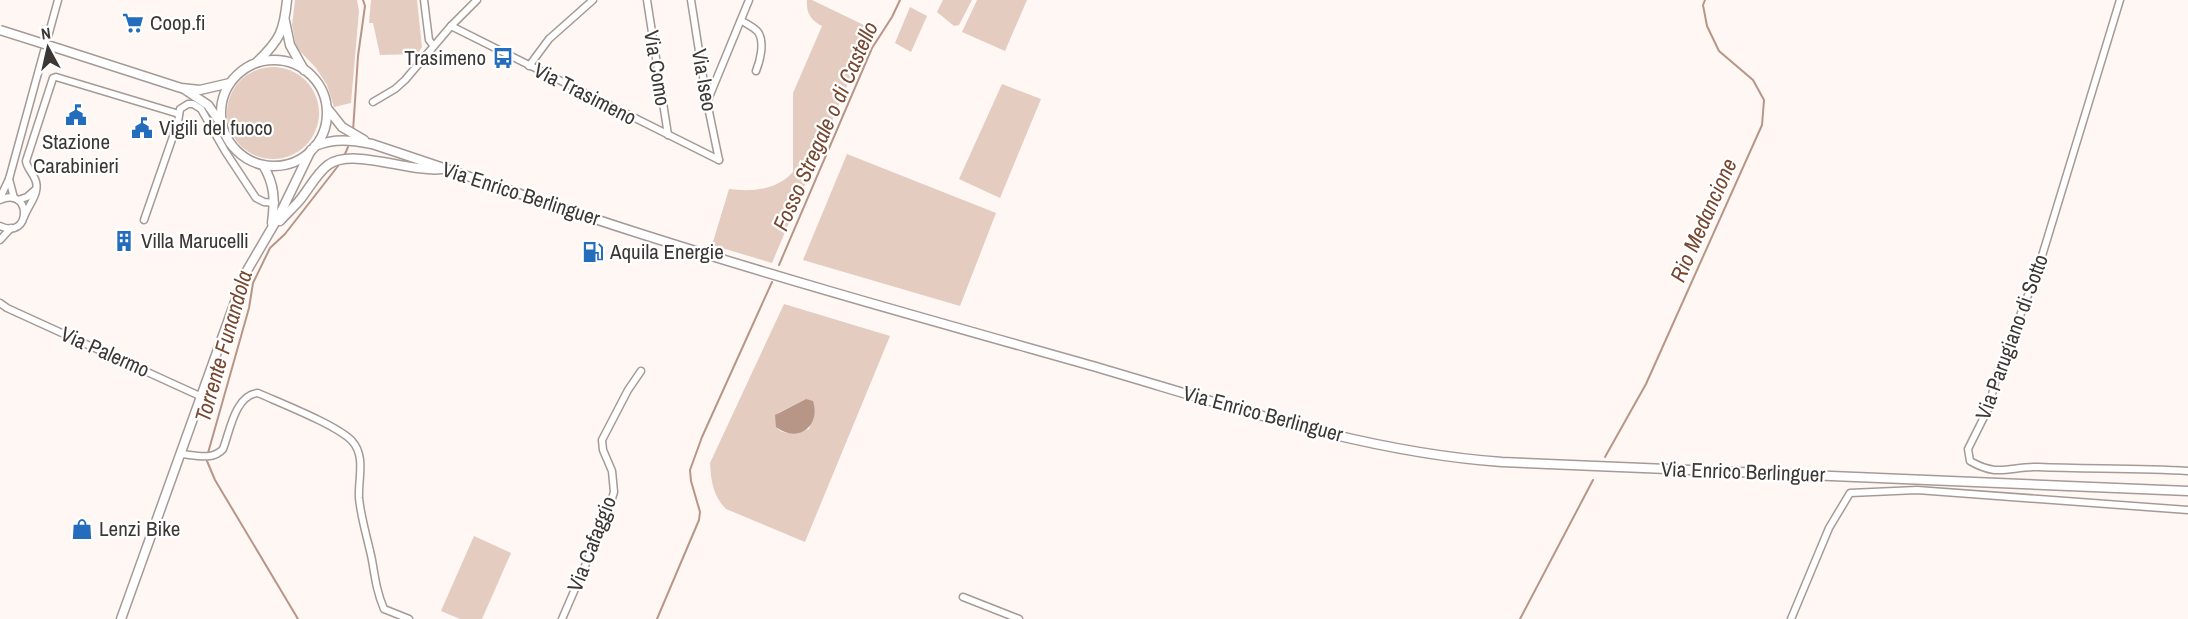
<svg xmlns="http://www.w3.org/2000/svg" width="2188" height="619" viewBox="0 0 2188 619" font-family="'Archivo Narrow',sans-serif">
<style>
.green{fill:#e4ccc0;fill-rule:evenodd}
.water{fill:#b79687}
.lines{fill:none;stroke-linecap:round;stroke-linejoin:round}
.stream{stroke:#b79687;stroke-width:2}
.street-casing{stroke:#a59a96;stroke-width:9}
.secondary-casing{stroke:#a59a96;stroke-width:11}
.street{stroke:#fff;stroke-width:6}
.secondary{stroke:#fff;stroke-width:8}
.secondary-bridge-casing{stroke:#a59a96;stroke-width:11;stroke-linecap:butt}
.secondary-bridge{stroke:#fff;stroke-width:8}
.labels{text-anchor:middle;stroke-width:4.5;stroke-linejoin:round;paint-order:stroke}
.poi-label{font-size:21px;fill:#3b3735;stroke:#fff;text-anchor:start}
.street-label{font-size:21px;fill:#3b3735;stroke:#fff}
.water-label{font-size:22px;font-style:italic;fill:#774730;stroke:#fff}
</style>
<rect width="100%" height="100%" fill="#fef7f4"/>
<g class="green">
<polygon points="295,0 357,0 359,11 351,103 334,107 327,85 316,68 296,47 292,25"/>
<polygon points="371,0 417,0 422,47 417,54 380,55 373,23 369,23"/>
<path d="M807,0H812L872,29L869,33L772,263L712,245L729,189C752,192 777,190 793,172V93L822,26C811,20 806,13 807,0Z"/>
<polygon points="943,0 972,0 959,25 954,26 937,12"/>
<polygon points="977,0 1027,0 1005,51 962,32"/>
<polygon points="910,7 927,16 911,52 895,43"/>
<circle cx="273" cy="113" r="46"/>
<polygon points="1002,84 1041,99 1000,198 959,179"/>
<polygon points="847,154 996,213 960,306 803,260"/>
<path d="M784,304L890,336L805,542L726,509C713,496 711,481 710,463ZM806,399L814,415L809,429C792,435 769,437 778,413Z"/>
<polygon points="474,536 511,553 482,619 460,619 441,611"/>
</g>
<path class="water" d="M806,399L813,401C821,426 798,444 776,427L775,415Z"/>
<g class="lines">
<g class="stream">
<polyline points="353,131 358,56 365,6 363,0"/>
<polyline points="345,154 348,147"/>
<polyline points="779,265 872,48 892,17 900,0"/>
<polyline points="208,453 249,308 253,283 270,248 285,234 338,166"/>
<polyline points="1605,457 1646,384 1762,125 1764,100 1753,80 1719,51 1707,26 1703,5 1705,0"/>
<polyline points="207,461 215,480 298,619"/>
<polyline points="657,619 699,520 700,512 691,481 690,470 702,437 772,282"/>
<polyline points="1520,619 1593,480"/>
</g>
<defs>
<g id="street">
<polyline points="424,0 429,40 433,45"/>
<polyline points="647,0 668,135"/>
<polyline points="691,0 707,102 719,160"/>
<path d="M2120,0L2038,269L1996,378L1989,407L1968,449L1970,461C1999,478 2010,466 2038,467C2088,469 2138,468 2188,471"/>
<path d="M741,20C746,24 754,27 758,32C765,42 760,61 756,71"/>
<polyline points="451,26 719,160"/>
<polyline points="529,66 549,39 593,0"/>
<polyline points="373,102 395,89 405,80 451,26 477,0"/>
<polyline points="707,102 749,0"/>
<polyline points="9,179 14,198"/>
<polyline points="0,198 9,179 58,0"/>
<path d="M0,200C32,185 32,241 0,226"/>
<polyline points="18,200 27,197 35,190"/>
<path d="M24,217C29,204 41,192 35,179C32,172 27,168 26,161L53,78L56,77L179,114"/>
<polyline points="144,220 178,122 180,109 188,104 193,104 201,109 225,151 256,198 264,202 275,203"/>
<polyline points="0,240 11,228"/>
<polyline points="0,303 7,308 202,397"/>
<path d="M181,454C194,455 213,461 223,449C230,431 235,395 258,393C280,403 337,425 352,441C366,456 358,479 359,498C361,519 368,540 372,560C375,578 377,593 384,609L409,619"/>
<polyline points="963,597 1019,619"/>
<polyline points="562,619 607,515 614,492 612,471 603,450 602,440 628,390 641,371"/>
<polyline points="1791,619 1829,528 1850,493 1917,490 2188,510"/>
</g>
<g id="secondary">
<polyline points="285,21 290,45 304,70"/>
<polyline points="60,49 181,88 200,90 230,83"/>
<circle cx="274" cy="113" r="53"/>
<path d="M257,62C280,40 284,31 287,0"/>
<polyline points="184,89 208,105 220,122"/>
<polyline points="327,108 342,127 364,140"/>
<path d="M315,146C335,138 351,140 372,144C460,173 547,204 635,232C785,280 937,322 1089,365C1224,404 1360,452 1502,462L2188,491"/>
<path d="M263,165C275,185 275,200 272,223"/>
<path d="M280,221C286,214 293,208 299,201C309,189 316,174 328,165C352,147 410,173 442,169"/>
<polyline points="121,619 245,274 280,214 311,150"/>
</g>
</defs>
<use href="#street" class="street-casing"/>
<use href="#secondary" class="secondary-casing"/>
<use href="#street" class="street"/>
<use href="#secondary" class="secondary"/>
<defs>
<polyline id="secondary-bridge" points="0,30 60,49"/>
</defs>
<use href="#secondary-bridge" class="secondary-bridge-casing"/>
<use href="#secondary-bridge" class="secondary-bridge"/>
</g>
<defs>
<symbol id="supermarket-bare" viewBox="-9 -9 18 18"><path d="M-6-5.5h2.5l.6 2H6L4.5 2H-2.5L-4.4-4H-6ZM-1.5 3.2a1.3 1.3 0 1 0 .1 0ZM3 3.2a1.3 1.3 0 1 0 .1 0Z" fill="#246dbd" stroke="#fff" stroke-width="2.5" paint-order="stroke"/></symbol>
<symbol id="bus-bare" viewBox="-9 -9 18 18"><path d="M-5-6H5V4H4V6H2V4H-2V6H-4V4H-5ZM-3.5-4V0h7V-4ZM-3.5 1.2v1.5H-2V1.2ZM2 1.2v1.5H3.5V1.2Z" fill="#246dbd" stroke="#fff" stroke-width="2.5" paint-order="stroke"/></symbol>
<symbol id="civic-bare" viewBox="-9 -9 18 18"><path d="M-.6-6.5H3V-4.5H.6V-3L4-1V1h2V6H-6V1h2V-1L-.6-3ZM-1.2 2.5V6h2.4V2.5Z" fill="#246dbd" stroke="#fff" stroke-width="2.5" paint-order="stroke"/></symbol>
<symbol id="building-bare" viewBox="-9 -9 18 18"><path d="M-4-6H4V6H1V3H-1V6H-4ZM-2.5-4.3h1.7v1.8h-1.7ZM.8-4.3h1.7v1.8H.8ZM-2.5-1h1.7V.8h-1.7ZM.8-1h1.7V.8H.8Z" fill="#246dbd" stroke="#fff" stroke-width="2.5" paint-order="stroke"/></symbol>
<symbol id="fuel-bare" viewBox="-9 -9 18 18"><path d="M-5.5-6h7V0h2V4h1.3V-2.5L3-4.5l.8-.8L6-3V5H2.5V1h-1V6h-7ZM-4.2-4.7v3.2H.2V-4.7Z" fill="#246dbd" stroke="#fff" stroke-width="2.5" paint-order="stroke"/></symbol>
<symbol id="shop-bare" viewBox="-9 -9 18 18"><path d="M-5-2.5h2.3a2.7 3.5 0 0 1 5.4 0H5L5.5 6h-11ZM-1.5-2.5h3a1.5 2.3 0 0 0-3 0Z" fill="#246dbd" stroke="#fff" stroke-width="2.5" paint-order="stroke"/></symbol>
</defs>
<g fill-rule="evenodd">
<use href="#supermarket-bare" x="118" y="8" width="30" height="30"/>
<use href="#bus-bare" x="488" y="43" width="30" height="30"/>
<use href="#civic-bare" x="61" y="100" width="30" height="30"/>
<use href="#civic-bare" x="127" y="113" width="30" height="30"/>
<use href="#building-bare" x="109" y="226" width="30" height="30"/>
<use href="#fuel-bare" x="578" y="237" width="30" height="30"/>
<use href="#shop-bare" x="67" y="514" width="30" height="30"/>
</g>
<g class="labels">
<g class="poi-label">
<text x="150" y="30">Coop.fi</text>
<text x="486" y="65" text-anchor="end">Trasimeno</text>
<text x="159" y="135">Vigili del fuoco</text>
<text x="76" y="149" text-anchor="middle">Stazione<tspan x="76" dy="24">Carabinieri</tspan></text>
<text x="141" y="248">Villa Marucelli</text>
<text x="610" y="259">Aquila Energie</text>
<text x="99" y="536">Lenzi Bike</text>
</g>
<g class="street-label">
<text transform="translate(657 68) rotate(81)" y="7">Via Como</text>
<text transform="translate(704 80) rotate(80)" y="7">Via Iseo</text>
<text transform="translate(585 94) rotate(27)" y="7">Via Trasimeno</text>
<text transform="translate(521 194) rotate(18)" y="7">Via Enrico Berlinguer</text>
<text transform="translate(2012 337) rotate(-70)" y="7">Via Parugiano di Sotto</text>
<text transform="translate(105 352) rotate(24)" y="7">Via Palermo</text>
<text transform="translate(1263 414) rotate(15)" y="7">Via Enrico Berlinguer</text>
<text transform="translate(1743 472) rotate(2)" y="7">Via Enrico Berlinguer</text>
<text transform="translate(592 544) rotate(-69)" y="7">Via Cafaggio</text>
</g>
<g class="water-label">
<text transform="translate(825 126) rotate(-66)" y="8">Fosso Stregale o di Castello</text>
<text transform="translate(1703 220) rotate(-66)" y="8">Rio Medancione</text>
<text transform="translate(223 346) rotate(-74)" y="8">Torrente Funandola</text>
</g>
</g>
<g transform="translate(48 48) rotate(352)" stroke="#ffffff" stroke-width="4.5" paint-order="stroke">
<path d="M0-4.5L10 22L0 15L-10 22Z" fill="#3b3735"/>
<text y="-9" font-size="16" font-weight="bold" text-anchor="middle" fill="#3b3735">N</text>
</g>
</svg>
